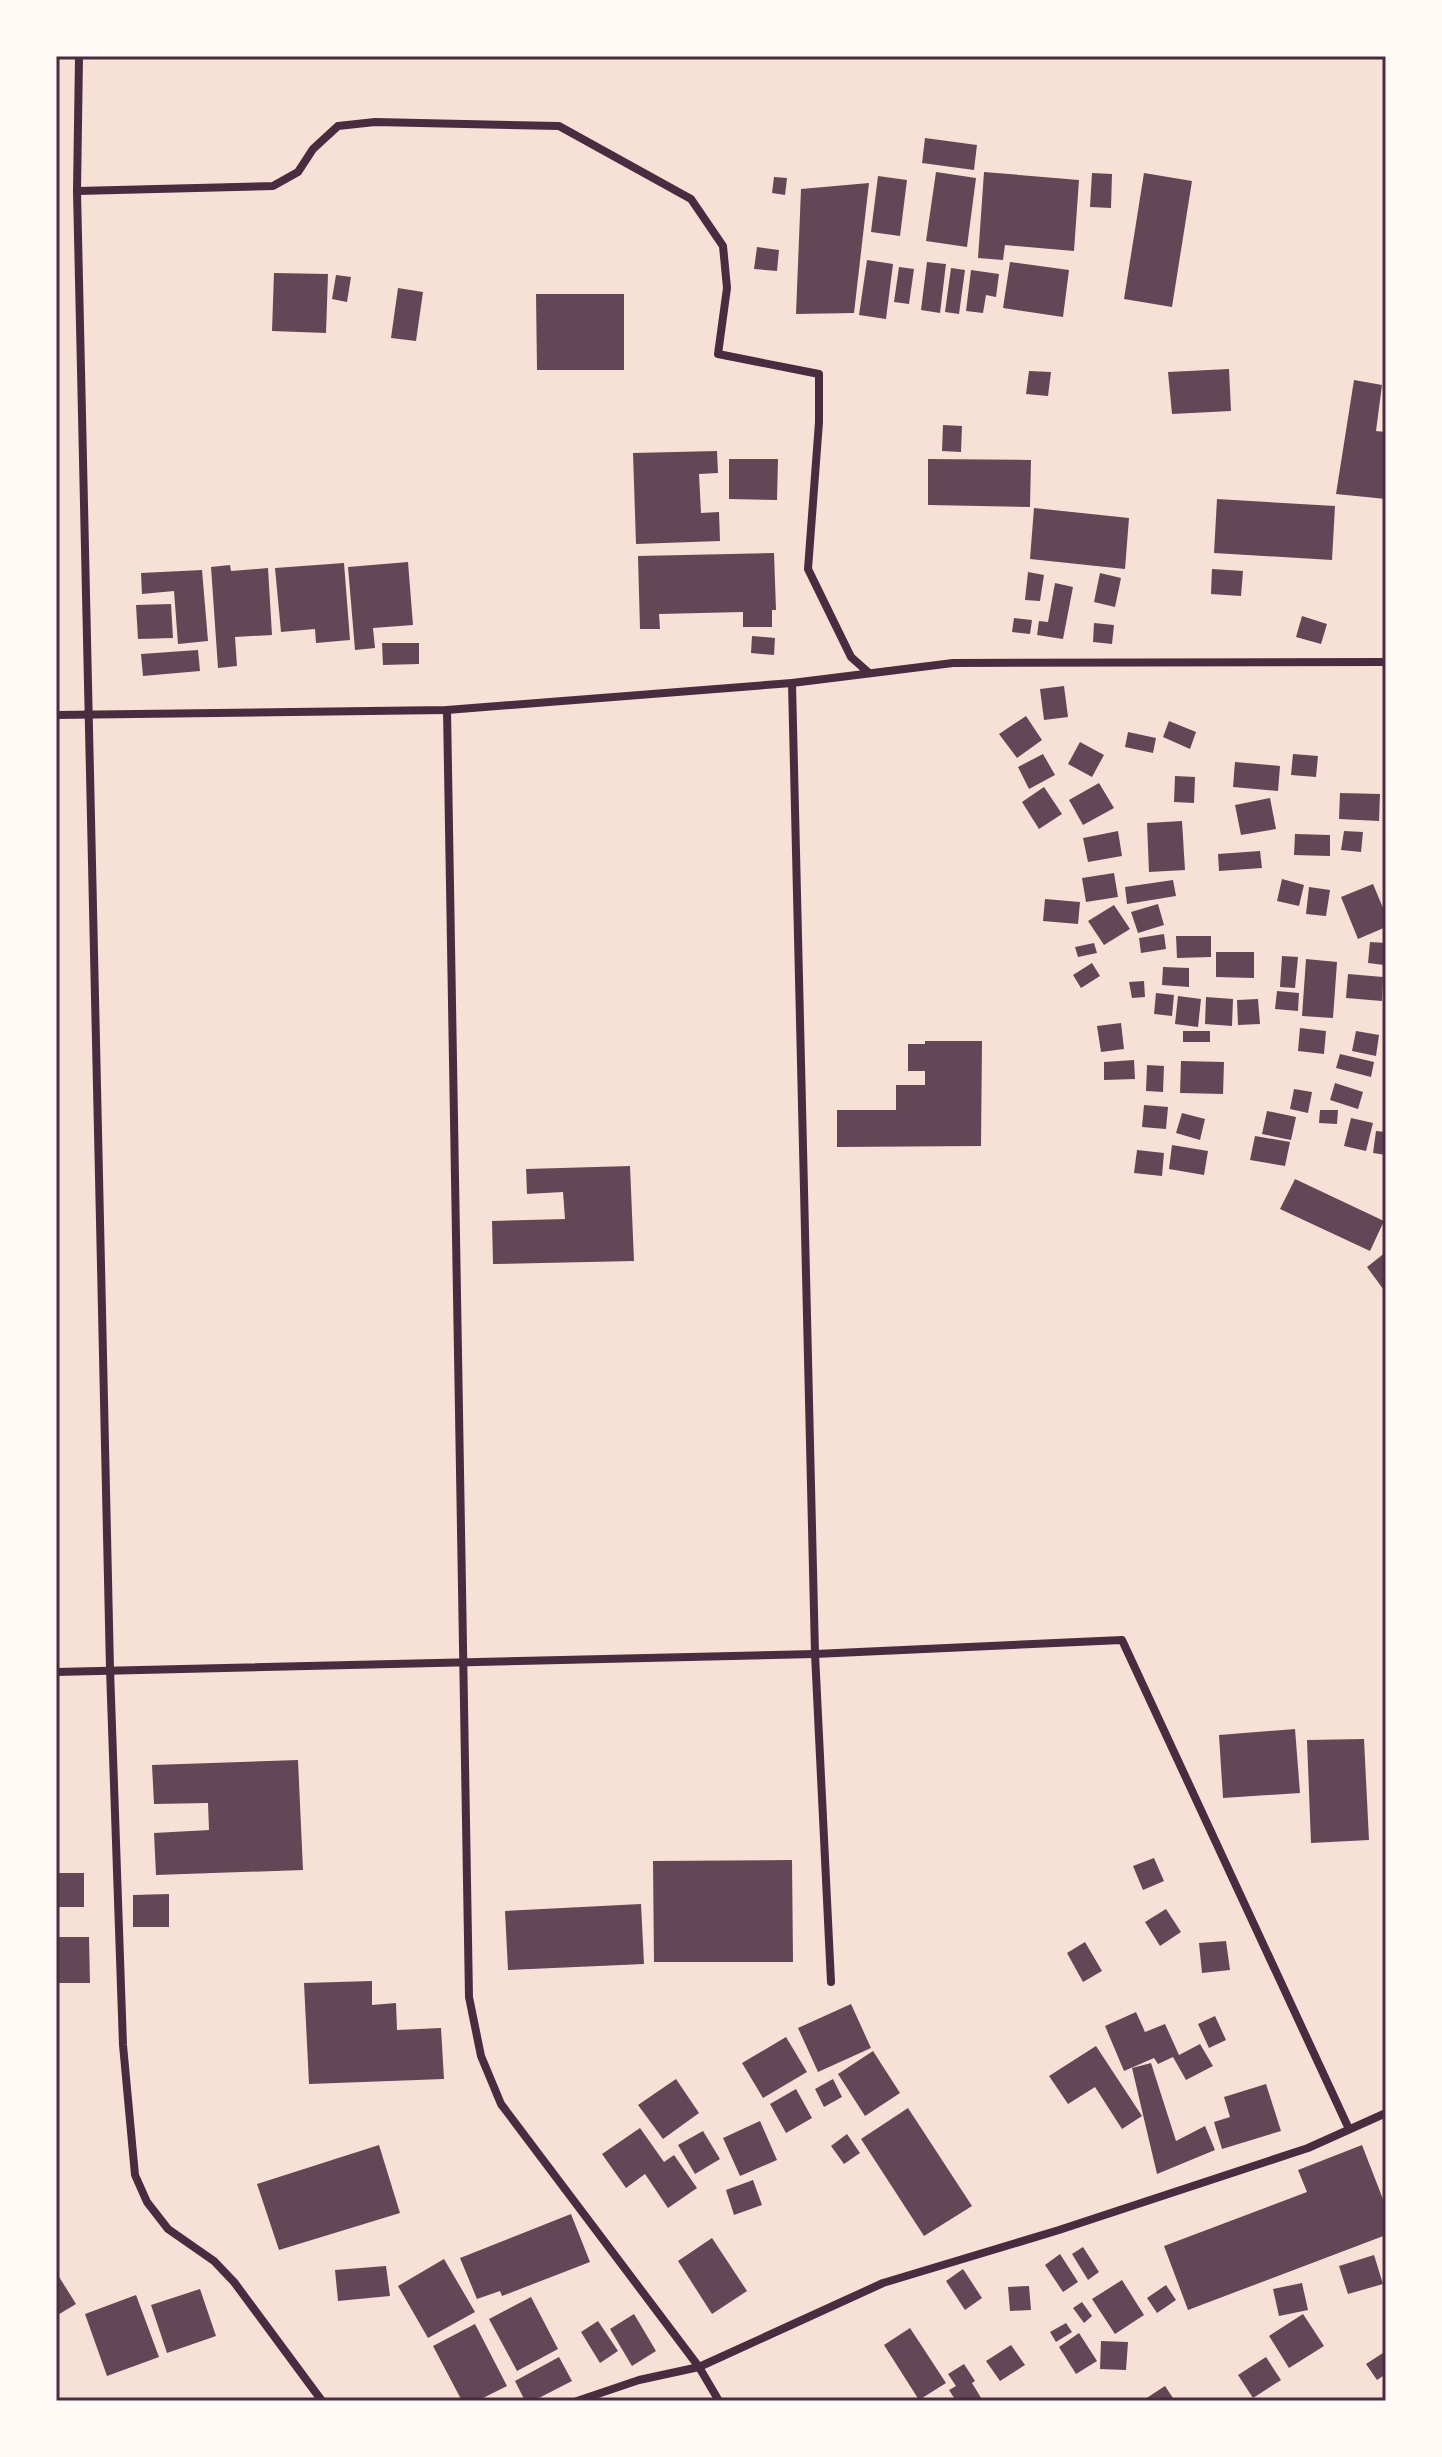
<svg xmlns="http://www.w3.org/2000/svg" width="1442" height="2457" viewBox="0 0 1442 2457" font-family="'Fira Sans Condensed',sans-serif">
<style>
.building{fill:#644757}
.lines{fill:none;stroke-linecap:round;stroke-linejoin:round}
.minor{stroke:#4a2c40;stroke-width:8}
.neatline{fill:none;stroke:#4a2c40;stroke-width:3}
</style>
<rect width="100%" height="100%" fill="#f7e1d7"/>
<g class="building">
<polygon points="925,138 977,145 974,170 922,163"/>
<polygon points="936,172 976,178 967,247 926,241"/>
<polygon points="984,172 1079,180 1074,251 1005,245 1003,260 978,258"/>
<polygon points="1092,173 1112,174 1111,208 1090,207"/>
<polygon points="1144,173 1192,181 1172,307 1124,299"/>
<polygon points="878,176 907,180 900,236 871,232"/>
<polygon points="774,177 787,178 785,195 772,193"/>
<polygon points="869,183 854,313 796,314 801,189"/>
<polygon points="757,247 779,250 777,271 754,269"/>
<polygon points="867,260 893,264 886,319 859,315"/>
<polygon points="927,262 946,264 940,313 921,310"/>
<polygon points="1010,262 1069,270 1063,317 1003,308"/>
<polygon points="899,267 914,269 909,304 894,302"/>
<polygon points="951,268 965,270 959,314 945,312"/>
<polygon points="971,270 999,274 996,297 986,295 983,313 966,311"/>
<polygon points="274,273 328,274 326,333 272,331"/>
<polygon points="336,275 351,277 347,302 332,299"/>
<polygon points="398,288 423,292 416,341 391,338"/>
<polygon points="536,294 624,294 624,370 537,370"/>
<polygon points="1229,369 1231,411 1172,414 1168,372"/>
<polygon points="1029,371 1051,372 1048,396 1026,394"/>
<polygon points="1354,380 1382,385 1376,431 1386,432 1386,499 1336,494"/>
<polygon points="943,425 962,426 961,452 942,451"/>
<polygon points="717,451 718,473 699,474 701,513 719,512 720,541 636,544 633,453"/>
<polygon points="729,459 778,459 777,500 729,499"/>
<polygon points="928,459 1031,460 1030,507 928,505"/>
<polygon points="1217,499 1335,506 1332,560 1214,553"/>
<polygon points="1034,508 1129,518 1125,569 1030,559"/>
<polygon points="774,553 776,610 772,610 772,627 743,627 743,612 659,614 660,629 640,629 638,556"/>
<polygon points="408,562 413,625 373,628 375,648 355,650 348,567"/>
<polygon points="344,563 350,640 316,643 315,629 281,632 275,568"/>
<polygon points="230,565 231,571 268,568 272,635 235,637 237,666 218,668 211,567"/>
<polygon points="1212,569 1243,571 1241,596 1211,594"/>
<polygon points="202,570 208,641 178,644 174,591 142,594 141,573"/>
<polygon points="1028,572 1044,575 1040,601 1025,600"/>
<polygon points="1100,573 1121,578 1115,607 1094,602"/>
<polygon points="1055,583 1073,587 1063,639 1037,635 1039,621 1048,622"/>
<polygon points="171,604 173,638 138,639 136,605"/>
<polygon points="1302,616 1327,624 1321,644 1296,637"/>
<polygon points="1014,618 1032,620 1030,634 1012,632"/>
<polygon points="1094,623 1114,625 1112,644 1093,642"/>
<polygon points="752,636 775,638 774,655 751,653"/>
<polygon points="382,643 419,643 419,664 383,665"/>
<polygon points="198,650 200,671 143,676 141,654"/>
<polygon points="1064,686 1068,717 1044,720 1040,689"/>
<polygon points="1026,716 1042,740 1017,758 999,734"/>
<polygon points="1169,721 1196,732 1190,749 1163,737"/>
<polygon points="1128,732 1156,738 1153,753 1125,747"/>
<polygon points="1080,742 1104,755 1092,777 1068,764"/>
<polygon points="1043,754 1055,775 1029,789 1018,767"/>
<polygon points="1293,754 1318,756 1316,777 1291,775"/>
<polygon points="1235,762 1280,766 1278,791 1233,787"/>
<polygon points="1175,776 1195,777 1194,803 1174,802"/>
<polygon points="1099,783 1114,808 1083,825 1069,800"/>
<polygon points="1044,787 1062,814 1039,829 1022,802"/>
<polygon points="1340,793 1380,794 1379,821 1339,819"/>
<polygon points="1270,798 1276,829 1241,835 1235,805"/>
<polygon points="1182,821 1185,870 1149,872 1147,823"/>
<polygon points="1118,831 1122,856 1088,862 1083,838"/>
<polygon points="1344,831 1363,832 1361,852 1341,850"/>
<polygon points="1295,834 1330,835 1330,856 1294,855"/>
<polygon points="1260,851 1262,868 1219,871 1218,854"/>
<polygon points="1114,873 1118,897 1086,902 1082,878"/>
<polygon points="1282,879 1304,885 1299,906 1277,901"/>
<polygon points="1173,880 1176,896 1127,904 1125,887"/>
<polygon points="1373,884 1386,915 1386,927 1358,939 1341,897"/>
<polygon points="1309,887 1330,890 1326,916 1306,914"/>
<polygon points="1045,899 1080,902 1078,924 1043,921"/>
<polygon points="1158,904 1164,925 1138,933 1131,912"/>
<polygon points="1114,905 1130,929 1104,945 1088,921"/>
<polygon points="1164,934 1166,949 1141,953 1139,938"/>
<polygon points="1176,936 1211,936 1211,957 1177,958"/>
<polygon points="1370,942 1386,943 1384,965 1368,963"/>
<polygon points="1094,943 1097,953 1078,957 1075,947"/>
<polygon points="1216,952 1254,952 1254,978 1216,977"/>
<polygon points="1282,956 1298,957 1295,988 1280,987"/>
<polygon points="1306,959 1337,962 1333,1018 1302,1016"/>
<polygon points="1092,963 1100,976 1081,988 1073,975"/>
<polygon points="1163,967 1189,968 1189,987 1162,985"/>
<polygon points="1348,974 1383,977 1382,1001 1346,998"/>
<polygon points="1144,981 1145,997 1132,998 1129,982"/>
<polygon points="1277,991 1299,993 1298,1011 1275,1009"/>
<polygon points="1156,993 1174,995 1172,1016 1154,1014"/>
<polygon points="1178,996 1201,999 1198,1027 1175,1024"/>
<polygon points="1206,997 1233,999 1232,1026 1205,1024"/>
<polygon points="1258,999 1260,1024 1238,1025 1237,1000"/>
<polygon points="1121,1023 1124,1049 1101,1052 1097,1026"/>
<polygon points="1300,1028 1326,1031 1324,1054 1298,1051"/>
<rect x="1183" y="1031" width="27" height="11"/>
<polygon points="1356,1031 1379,1035 1376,1056 1352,1051"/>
<polygon points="925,1041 982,1041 981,1146 837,1147 837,1110 896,1110 896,1085 925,1085 925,1071 908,1071 908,1044 925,1044"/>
<polygon points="1340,1054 1374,1062 1371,1077 1336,1068"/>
<polygon points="1134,1060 1135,1079 1104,1080 1104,1062"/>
<polygon points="1181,1061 1224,1062 1223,1094 1180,1093"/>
<polygon points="1147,1065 1164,1066 1163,1092 1146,1091"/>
<polygon points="1335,1083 1363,1092 1358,1109 1330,1100"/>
<polygon points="1294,1089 1312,1092 1308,1113 1290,1109"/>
<polygon points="1144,1105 1168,1107 1166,1129 1142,1127"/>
<polygon points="1320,1110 1338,1110 1337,1124 1319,1123"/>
<polygon points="1267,1111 1296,1117 1291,1140 1262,1134"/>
<polygon points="1182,1113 1205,1119 1200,1140 1176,1133"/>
<polygon points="1351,1118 1373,1123 1366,1151 1344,1146"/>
<polygon points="1376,1131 1386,1132 1386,1155 1373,1153"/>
<polygon points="1255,1136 1290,1142 1285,1166 1250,1160"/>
<polygon points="1172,1145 1208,1151 1204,1175 1169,1169"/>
<polygon points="1137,1150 1164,1153 1162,1176 1134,1173"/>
<polygon points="630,1166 634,1261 493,1264 492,1221 565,1219 563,1192 527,1194 526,1169"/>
<polygon points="1295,1179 1384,1221 1370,1251 1280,1209"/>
<polygon points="1386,1252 1386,1293 1367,1267"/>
<polygon points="1295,1729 1300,1793 1223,1798 1219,1735"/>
<polygon points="1364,1739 1369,1840 1311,1843 1307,1740"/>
<polygon points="298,1760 303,1870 156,1875 154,1833 209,1830 208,1803 154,1804 152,1765"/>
<polygon points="1154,1858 1164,1881 1143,1890 1133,1866"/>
<polygon points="792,1860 793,1962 654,1962 653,1861"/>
<rect x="56" y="1873" width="28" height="34"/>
<polygon points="169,1894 169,1927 133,1927 133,1895"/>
<polygon points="641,1904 644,1964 508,1970 505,1911"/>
<polygon points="1166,1909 1181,1932 1160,1946 1145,1922"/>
<polygon points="56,1937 89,1937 90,1983 56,1983"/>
<polygon points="1226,1941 1230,1970 1202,1973 1199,1943"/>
<polygon points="1085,1942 1102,1971 1083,1982 1067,1953"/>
<polygon points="372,1981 372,2005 396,2003 397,2030 441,2028 444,2079 309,2084 304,1983"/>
<polygon points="851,2004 871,2048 818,2072 798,2028"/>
<polygon points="1136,2012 1145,2032 1165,2024 1179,2055 1200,2044 1213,2066 1186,2080 1173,2057 1158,2064 1154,2058 1124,2071 1105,2026"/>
<polygon points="1215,2016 1226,2040 1209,2048 1198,2024"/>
<polygon points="786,2037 807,2072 763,2098 742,2063"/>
<polygon points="1096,2046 1142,2116 1122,2129 1095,2087 1068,2104 1049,2076"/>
<polygon points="873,2051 900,2093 865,2116 838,2074"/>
<polygon points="1151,2063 1176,2141 1205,2126 1215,2150 1157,2174 1132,2068"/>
<polygon points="676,2079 699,2113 663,2139 638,2105"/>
<polygon points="833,2079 842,2097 824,2107 815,2089"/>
<polygon points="1266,2084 1281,2131 1222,2149 1214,2122 1230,2117 1224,2097"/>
<polygon points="796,2089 812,2118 786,2133 770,2104"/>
<polygon points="908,2108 972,2206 924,2236 861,2139"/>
<polygon points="760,2121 777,2160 740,2176 723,2138"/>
<polygon points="640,2128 664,2162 674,2155 697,2188 668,2208 645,2174 626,2188 602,2154"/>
<polygon points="703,2131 720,2159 695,2174 678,2145"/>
<polygon points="847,2134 860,2153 844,2164 831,2146"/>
<polygon points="379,2145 400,2213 279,2250 257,2184"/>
<polygon points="1362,2145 1386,2207 1386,2235 1188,2310 1164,2246 1307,2192 1298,2170"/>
<polygon points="753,2180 762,2205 734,2215 726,2190"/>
<polygon points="571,2214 590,2262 502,2296 500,2291 477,2299 460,2258"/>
<polygon points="712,2238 747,2291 712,2314 678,2261"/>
<polygon points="1083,2247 1099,2272 1088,2280 1072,2254"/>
<polygon points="1060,2254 1078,2282 1063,2292 1045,2265"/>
<polygon points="1374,2255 1383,2284 1348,2294 1339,2266"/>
<polygon points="444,2259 475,2312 428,2338 398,2286"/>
<polygon points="386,2266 390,2296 338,2301 335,2270"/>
<polygon points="963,2269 982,2298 965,2310 946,2281"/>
<polygon points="56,2272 76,2304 56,2316"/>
<polygon points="1122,2280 1144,2315 1115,2334 1092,2299"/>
<polygon points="1302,2283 1308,2310 1279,2316 1273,2289"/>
<polygon points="1166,2285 1176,2300 1157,2313 1147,2298"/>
<polygon points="1029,2286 1031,2310 1010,2311 1008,2287"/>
<polygon points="200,2289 216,2336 167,2353 151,2305"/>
<polygon points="136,2295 159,2357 107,2376 85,2314"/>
<polygon points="531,2297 558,2349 517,2371 489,2319"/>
<polygon points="1082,2302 1092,2316 1084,2323 1073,2308"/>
<polygon points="634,2314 656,2351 632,2366 610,2329"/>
<polygon points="1303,2314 1324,2346 1289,2368 1269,2336"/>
<polygon points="598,2321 618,2351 600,2363 581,2332"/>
<polygon points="1066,2323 1072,2332 1056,2342 1050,2332"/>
<polygon points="475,2324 507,2386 477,2401 462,2401 433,2346"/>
<polygon points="910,2328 946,2383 919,2400 884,2345"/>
<polygon points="1079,2333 1097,2361 1076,2374 1059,2347"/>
<polygon points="1101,2341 1128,2342 1126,2370 1100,2369"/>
<polygon points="1011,2345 1025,2365 1000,2381 986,2361"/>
<polygon points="1386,2351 1386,2374 1377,2380 1366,2364"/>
<polygon points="559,2357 572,2381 533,2401 525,2401 515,2381"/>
<polygon points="1266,2357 1281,2380 1253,2398 1238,2375"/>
<polygon points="964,2364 975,2381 972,2383 983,2401 956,2401 949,2390 956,2386 948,2374"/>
<polygon points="1165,2386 1175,2401 1142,2401"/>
</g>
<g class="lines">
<g class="minor">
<polyline points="79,56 77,191 110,1669 123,2045 135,2175 147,2202 168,2229 214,2261 234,2282 322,2401"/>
<polyline points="77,191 273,186 298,172 313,149 338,126 375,122 559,126 691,199 723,246 727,288 718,354 819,374 819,422 808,569 851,657 869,673"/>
<polyline points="792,683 815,1654 831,1982"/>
<polyline points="447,710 469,1997 481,2056 501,2104 699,2367 719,2401"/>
<polyline points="56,715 447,710 792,683 953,663 1386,662"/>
<polyline points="56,1672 815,1654 1122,1640 1349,2129"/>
<polyline points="577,2401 639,2380 699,2367 883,2283 1059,2230 1308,2148 1386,2113"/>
</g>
</g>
<rect width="1442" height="2457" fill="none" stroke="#fffaf5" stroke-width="116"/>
<rect x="58" y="58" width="1326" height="2341" class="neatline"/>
</svg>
